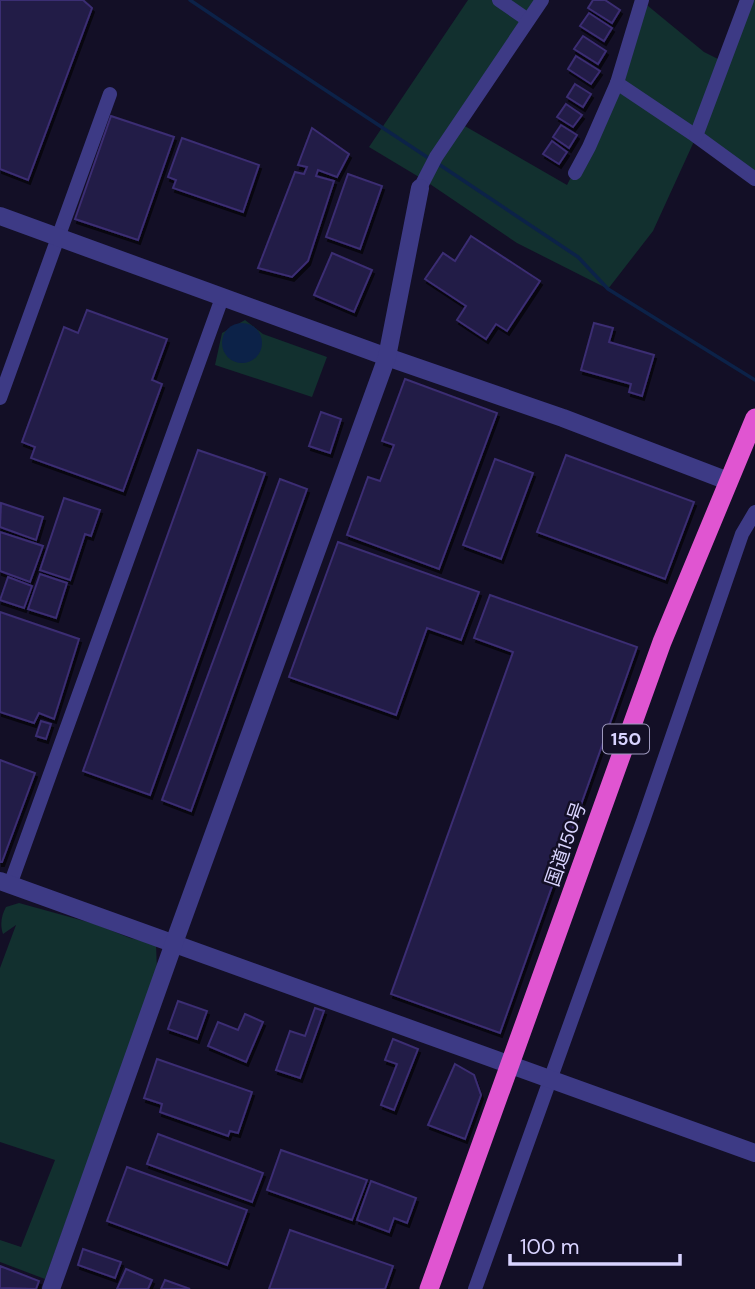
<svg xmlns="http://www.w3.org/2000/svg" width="755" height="1289" viewBox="0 0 755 1289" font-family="'DM Sans','Noto Sans JP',sans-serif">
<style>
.green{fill:#12302f}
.water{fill:#0c2248}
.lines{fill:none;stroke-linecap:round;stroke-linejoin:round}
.stream{stroke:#0c2248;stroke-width:3.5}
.building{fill:#241b47;stroke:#3b2d73;stroke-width:2;filter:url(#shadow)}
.minor{stroke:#3d3a85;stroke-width:14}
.tertiary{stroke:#3d3a85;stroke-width:18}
.trunk{stroke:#e055d1;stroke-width:19}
.labels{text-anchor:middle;stroke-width:5;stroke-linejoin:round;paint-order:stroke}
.shield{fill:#130f26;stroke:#9e99be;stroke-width:2}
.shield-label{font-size:18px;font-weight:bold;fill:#d9d4ff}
.street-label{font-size:19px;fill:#d9d4ff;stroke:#130f26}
</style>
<defs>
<filter id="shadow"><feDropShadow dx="2" dy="4" stdDeviation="0" flood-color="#0009"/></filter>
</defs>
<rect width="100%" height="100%" fill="#130f26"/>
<g class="green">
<polygon points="468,0 546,0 463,125 567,185 612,96 642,1 704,52 724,62 753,0 755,0 755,177 696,137 653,231 608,289 517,243 424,180 369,147"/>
<polygon points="245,320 263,334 327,357 312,397 215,365 222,333"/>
<path d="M19,903L95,924L130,938L156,944L157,971L45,1279L0,1262V1240L21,1247L55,1160L0,1142V968L16,925L3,934C0,925 1,916 6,907Z"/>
</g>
<circle class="water" cx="242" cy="343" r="20"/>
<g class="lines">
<g class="stream">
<path d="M190,0C270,54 350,106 430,159"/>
<polyline points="437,163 578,257 608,289 755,380"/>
</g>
</g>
<g class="building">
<polygon points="0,0 83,0 92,8 28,180 0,169"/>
<polygon points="593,0 605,0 620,10 612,23 588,8"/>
<polygon points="589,13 612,28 604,41 580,26"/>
<polygon points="583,36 606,51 598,64 574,49"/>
<polygon points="576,56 600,71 591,84 568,69"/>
<polygon points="575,84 591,94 583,107 567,97"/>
<polygon points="566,104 582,115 573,127 557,117"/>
<polygon points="111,116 174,137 138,240 75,219"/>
<polygon points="561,125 577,135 569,148 553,137"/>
<polygon points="312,128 349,154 337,177 318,170 316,176 334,181 308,261 292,277 258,268 295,172 304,174 307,167 298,165"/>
<polygon points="182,138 259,165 243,212 173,188 176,180 168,177"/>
<polygon points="552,141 567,152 559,164 543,154"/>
<polygon points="348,174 382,186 360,249 326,237"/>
<polygon points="471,236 540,281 507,331 496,324 486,339 457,320 466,306 425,279 443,253 455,261"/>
<polygon points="332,253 372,270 354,312 314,295"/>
<polygon points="87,310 167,339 152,380 162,384 123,491 31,458 35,447 22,442 64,327 78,333"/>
<polygon points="594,323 613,328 609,342 654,355 642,396 629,392 631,384 581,370"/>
<polygon points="405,379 497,413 439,569 347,535 368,477 380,481 394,445 382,441"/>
<polygon points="321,412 341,419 330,453 309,446"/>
<polygon points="198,450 265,473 150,795 83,771"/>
<polygon points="566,455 694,502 665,579 537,532"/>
<polygon points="495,459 533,473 501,559 463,545"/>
<polygon points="280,479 307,489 191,811 162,800"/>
<polygon points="64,498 100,510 91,536 85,534 70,580 40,570"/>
<polygon points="1,503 43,517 36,540 0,527"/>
<polygon points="0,532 43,546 30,582 0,571"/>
<polygon points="338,542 479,592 461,640 427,628 396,715 289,677"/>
<polygon points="40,574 67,583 56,618 28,609"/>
<polygon points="8,577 32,586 24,608 0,600"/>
<polygon points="490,595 637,647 500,1033 391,994 513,652 474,638"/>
<polygon points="0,612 79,639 54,719 39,713 34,723 0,712"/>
<polygon points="41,721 51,724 46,739 36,736"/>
<polygon points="0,760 35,773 2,862 0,862"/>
<polygon points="178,1001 207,1011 197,1039 168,1029"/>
<polygon points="315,1008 324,1011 300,1078 276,1070 290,1031 305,1036"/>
<polygon points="245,1014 263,1022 246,1062 208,1046 218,1022 238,1030"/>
<polygon points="393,1039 418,1049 394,1110 381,1105 397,1064 385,1060"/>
<polygon points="157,1059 252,1092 238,1133 230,1131 228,1136 160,1112 162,1104 144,1098"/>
<polygon points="455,1064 474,1075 481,1095 465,1139 428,1125"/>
<polygon points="158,1134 263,1173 252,1202 147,1164"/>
<polygon points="281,1150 367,1180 352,1220 267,1190"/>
<polygon points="127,1167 247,1210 227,1265 107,1221"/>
<polygon points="371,1181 416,1198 407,1223 394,1218 389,1232 357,1220"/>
<polygon points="290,1230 393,1266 385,1289 269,1289"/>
<polygon points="83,1249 121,1262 115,1278 78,1265"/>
<polygon points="0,1266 39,1281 36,1289 0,1288"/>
<polygon points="126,1269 152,1280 148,1289 117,1289"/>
<polygon points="165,1280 190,1289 161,1289"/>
</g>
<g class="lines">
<g class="minor">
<polyline points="499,0 528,20"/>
<polyline points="617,83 696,136 755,179"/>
<polyline points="696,136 747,0"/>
<polyline points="575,173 589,147 617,83 642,0"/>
<polyline points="420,188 436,157 542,0"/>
<polyline points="0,398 110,94"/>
<polyline points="10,885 222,298"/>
<polyline points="475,1289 643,821 742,534 755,512"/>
</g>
<g class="tertiary">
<polyline points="0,216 387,357 563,418 728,481"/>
<polyline points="0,881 755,1153"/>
<polyline points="51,1289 174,943 387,357 420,188"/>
</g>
<polyline class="trunk" points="429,1289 662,642 755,418"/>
</g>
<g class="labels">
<rect class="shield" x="603" y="724.5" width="46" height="29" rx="5"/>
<g class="shield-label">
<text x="626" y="745">150</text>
</g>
<g class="street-label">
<text transform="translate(565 844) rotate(-71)" y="7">国道150号</text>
</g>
</g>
<path d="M510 1254v10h170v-10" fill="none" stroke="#d9d4ff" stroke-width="3.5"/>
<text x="520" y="1254" font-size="21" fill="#d9d4ff" stroke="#130f26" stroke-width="5" paint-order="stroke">100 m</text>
</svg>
